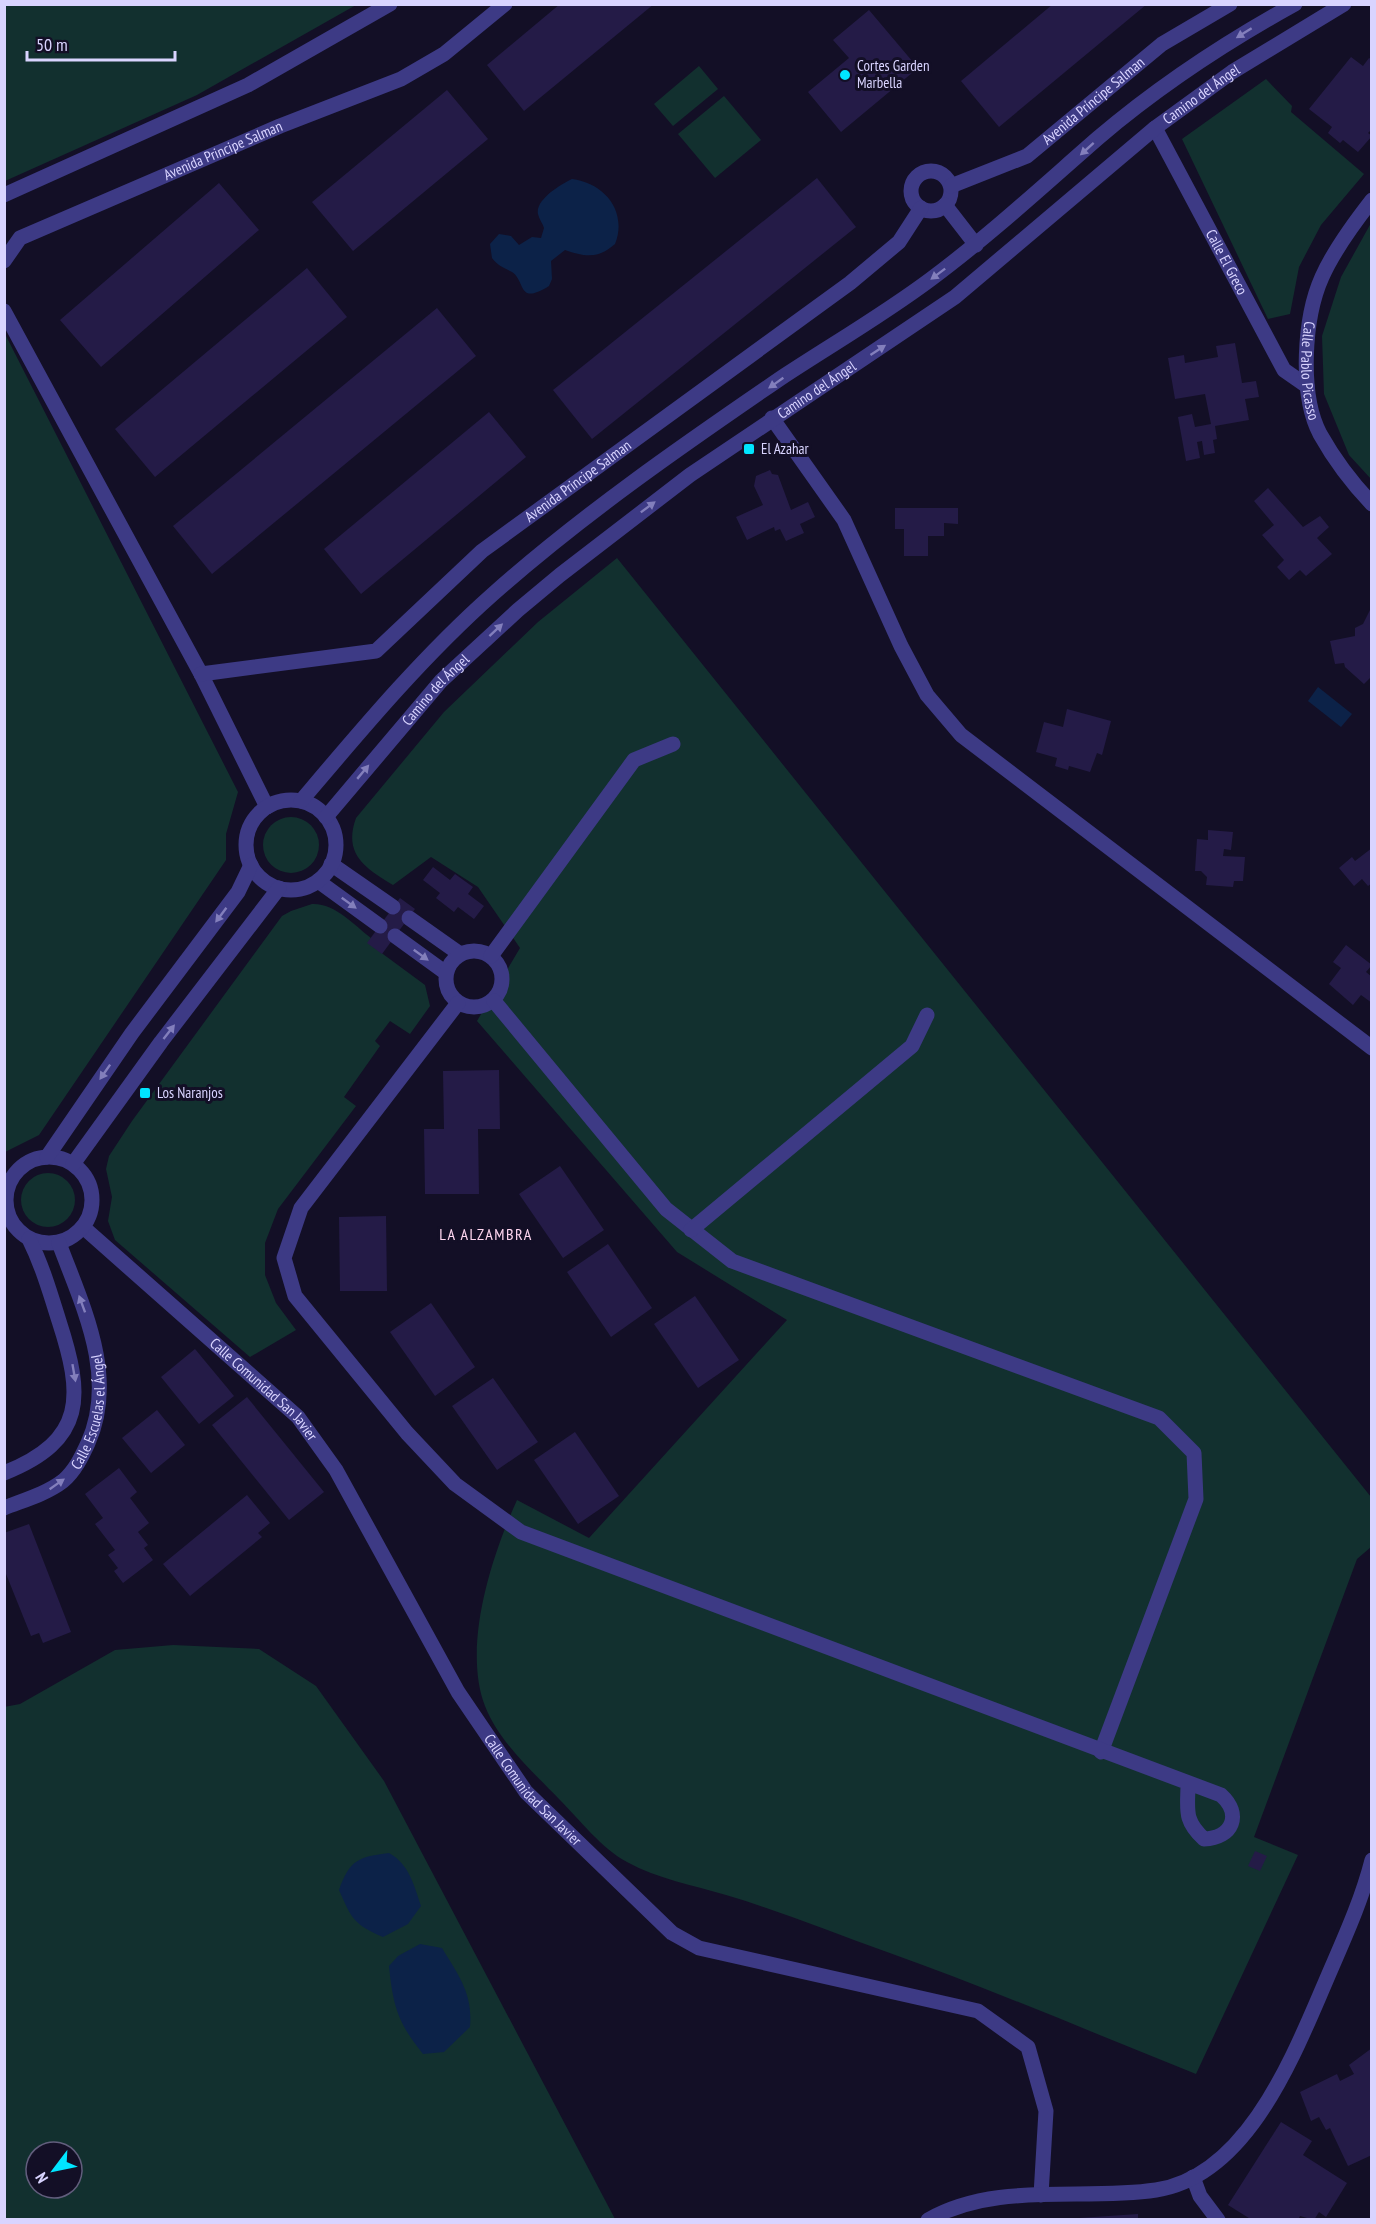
<svg xmlns="http://www.w3.org/2000/svg" width="1376" height="2224" viewBox="0 0 1376 2224" font-family="'PT Sans Narrow',sans-serif">
<style>
.green{fill:#12302f;fill-rule:evenodd}
.water{fill:#0c2248}
.building{fill:#241b47}
.lines{fill:none;stroke-linecap:round;stroke-linejoin:round}
.minor{stroke:#3d3a85;stroke-width:15}
.tertiary{stroke:#3d3a85;stroke-width:15}
.oneway{fill:#837fbc}
.poi-dot{fill:#00e5ff;stroke:#130f26;stroke-width:2}
.labels{text-anchor:middle;stroke-width:6;stroke-linejoin:round;paint-order:stroke}
.poi-label{font-size:15px;fill:#d9d4ff;stroke:#130f26;text-anchor:start}
.street-label{font-size:15px;fill:#d9d4ff;stroke:#130f26}
.neighbourhood-label{font-size:16px;letter-spacing:1.5px;fill:#ffd6f0;stroke:#130f26}
</style>
<rect width="100%" height="100%" fill="#130f26"/>
<g class="green">
<polygon points="4,5 5,4 356,5 197,95 5,181"/>
<polygon points="699,66 718,89 673,126 654,104"/>
<polygon points="1266,79 1292,106 1291,112 1364,174 1321,225 1299,267 1290,314 1268,319 1182,139"/>
<polygon points="724,96 761,140 715,178 678,134"/>
<polygon points="1371,223 1372,479 1371,479 1349,455 1324,394 1322,336 1341,277"/>
<polygon points="4,332 238,792 226,834 226,860 39,1135 5,1152"/>
<path d="M617,558L1371,1497V1547L1357,1559L1254,1837L1298,1855L1196,2074C1093,2033 991,1989 887,1952C834,1933 780,1911 726,1895C693,1885 658,1879 627,1862C601,1848 580,1820 559,1799C533,1772 499,1742 485,1706C462,1646 492,1555 517,1500L589,1538L787,1320L677,1252L477,1021L520,948L478,887L431,857L393,885C365,868 343,854 356,818L444,712L538,622Z"/>
<circle cx="291" cy="845" r="28"/>
<path d="M312,904C335,903 354,925 371,938L368,943L425,985L430,1006L410,1034L390,1021L375,1041L380,1046L344,1097L356,1106L278,1209L265,1243V1275L276,1303L296,1330L250,1357L115,1240L108,1221L112,1197L106,1169L109,1156L132,1121L282,916L291,911Z"/>
<circle cx="48" cy="1200" r="27"/>
<path d="M173,1645L259,1649L316,1686L384,1781L615,2219H5L4,1707L20,1704L115,1650ZM36,2152H72V2188H36Z"/>
</g>
<g class="water">
<path d="M572,179C604,183 628,211 615,244C598,259 585,257 565,250L551,261L552,279L549,286C517,306 526,281 512,272C503,267 498,266 492,258L490,244L499,234L511,236L519,245L532,237L541,238L544,228C543,224 539,219 538,214C535,200 561,184 572,179Z"/>
<polygon points="1318,687 1352,714 1341,727 1308,701"/>
<path d="M389,1853C409,1864 414,1885 421,1906L408,1924L383,1937C353,1924 352,1919 339,1890C350,1859 359,1857 389,1853Z"/>
<path d="M420,1944L442,1948C459,1976 473,1994 470,2027L444,2052L423,2054C398,2023 393,2006 389,1966L398,1956Z"/>
</g>
<g class="building">
<polygon points="560,4 654,4 524,111 487,65"/>
<polygon points="1053,4 1147,4 999,127 961,81"/>
<polygon points="869,10 918,68 841,132 808,92 849,58 833,40"/>
<polygon points="1351,57 1363,66 1369,58 1372,60 1372,129 1368,133 1372,136 1358,152 1343,140 1340,143 1328,133 1332,127 1309,109"/>
<polygon points="447,90 488,139 353,251 312,202"/>
<polygon points="817,178 856,227 592,439 553,390"/>
<polygon points="219,183 259,230 101,367 60,320"/>
<polygon points="307,268 347,317 155,477 115,429"/>
<polygon points="437,308 476,356 212,574 173,526"/>
<polygon points="1235,343 1242,383 1256,381 1259,397 1245,399 1249,420 1215,426 1217,439 1213,440 1215,453 1204,455 1202,441 1197,442 1200,458 1186,461 1178,417 1192,414 1195,427 1211,424 1205,394 1175,399 1168,358 1184,355 1185,363 1218,357 1216,346"/>
<polygon points="489,412 526,457 361,594 324,549"/>
<polygon points="770,470 772,474 778,475 791,510 808,502 815,517 800,524 804,533 786,541 780,529 775,531 774,527 747,540 736,517 763,505 754,486 756,476"/>
<polygon points="1268,488 1303,527 1320,516 1329,527 1317,538 1332,554 1306,576 1300,570 1289,580 1277,567 1284,560 1262,535 1274,525 1254,501"/>
<polygon points="895,508 958,508 958,524 944,523 944,536 928,536 928,556 904,556 904,529 895,529"/>
<polygon points="1372,606 1372,676 1364,684 1345,667 1344,663 1335,664 1330,641 1355,636 1355,628 1363,624"/>
<polygon points="1067,709 1111,721 1102,755 1097,753 1090,772 1069,766 1068,770 1055,766 1057,758 1036,752 1044,722 1063,727"/>
<polygon points="1208,830 1233,832 1231,850 1224,849 1223,856 1245,857 1243,881 1234,881 1233,887 1206,885 1207,877 1201,871 1195,871 1197,839 1208,840"/>
<polygon points="1372,848 1372,883 1368,886 1362,879 1354,886 1339,868 1352,857 1355,861"/>
<polygon points="433,867 450,880 455,874 473,887 468,894 484,906 474,919 458,907 454,912 436,898 440,893 423,880"/>
<polygon points="400,898 415,909 382,954 367,943"/>
<polygon points="1346,945 1372,965 1366,972 1372,977 1372,1003 1361,995 1353,1005 1329,984 1341,968 1333,962"/>
<polygon points="499,1070 500,1129 478,1129 479,1194 425,1194 424,1129 444,1129 443,1071"/>
<polygon points="560,1166 604,1230 563,1258 519,1194"/>
<polygon points="386,1216 387,1291 340,1291 339,1217"/>
<polygon points="608,1244 652,1308 611,1337 567,1272"/>
<polygon points="695,1296 739,1360 698,1388 654,1324"/>
<polygon points="431,1303 475,1367 435,1396 390,1332"/>
<polygon points="195,1349 234,1396 199,1424 161,1377"/>
<polygon points="493,1378 538,1442 497,1470 452,1406"/>
<polygon points="247,1397 324,1492 289,1520 212,1425"/>
<polygon points="157,1410 185,1445 151,1473 122,1438"/>
<polygon points="575,1432 619,1496 578,1524 534,1460"/>
<polygon points="119,1468 137,1492 130,1498 149,1523 138,1532 148,1545 144,1548 153,1560 123,1583 114,1571 118,1568 108,1555 115,1550 95,1524 103,1518 85,1494"/>
<polygon points="247,1495 270,1523 258,1533 262,1537 190,1596 163,1564"/>
<polygon points="29,1524 71,1632 43,1643 39,1633 31,1636 4,1569 4,1533"/>
<polygon points="1255,1851 1267,1856 1260,1871 1248,1866"/>
<polygon points="1372,2048 1372,2155 1348,2166 1330,2128 1326,2130 1319,2117 1311,2121 1300,2092 1337,2074 1340,2081 1354,2074 1349,2065"/>
<polygon points="1281,2122 1312,2141 1303,2155 1347,2183 1326,2217 1319,2212 1314,2220 1300,2216 1298,2220 1252,2220 1228,2205"/>
<polygon points="1138,2214 1138,2220 1079,2220 1079,2218"/>
</g>
<g class="lines">
<g class="minor">
<path id="s1" d="M1155,128L1284,370L1307,386"/>
<circle cx="931" cy="191" r="20"/>
<path id="s2" d="M951,186L1027,156L1162,44L1230,4"/>
<path id="s3" d="M1372,200C1354,223 1334,250 1322,277C1304,317 1299,394 1320,434C1334,459 1352,483 1372,504"/>
<polyline points="945,205 976,245"/>
<path id="s4" d="M4,261L20,238L280,126L401,79L444,54L505,4"/>
<polyline points="4,311 201,674 267,807"/>
<polyline points="772,418 844,520 901,646 927,695 961,735 1372,1048"/>
<path id="s5" d="M201,674L376,651L482,551L850,283L899,242L921,208"/>
<polyline points="331,864 393,907"/>
<polyline points="318,881 380,926"/>
<polyline points="409,918 460,954"/>
<polyline points="395,936 446,973"/>
<circle cx="474" cy="979" r="28"/>
<polyline points="491,956 634,760 673,744"/>
<polyline points="494,1001 666,1209 732,1261 1159,1418 1194,1453 1196,1499 1101,1752"/>
<path d="M458,1003L301,1208L284,1258L295,1296L407,1433L455,1484L521,1532L1221,1795C1242,1814 1233,1838 1204,1839C1183,1820 1188,1809 1188,1783"/>
<polyline points="4,1216 9,1217"/>
<path id="s6" d="M83,1227L298,1417L336,1470L458,1692L526,1792L672,1933L699,1948L978,2011L1028,2047L1046,2111L1041,2195"/>
<polyline points="691,1230 912,1046 927,1015"/>
<polyline points="1193,2177 1200,2196 1218,2220"/>
<path d="M928,2220C996,2181 1082,2201 1156,2190C1247,2176 1293,2057 1325,1983C1342,1943 1361,1903 1372,1860"/>
</g>
<g class="tertiary">
<polyline points="4,195 248,85 390,4"/>
<circle cx="291" cy="845" r="45"/>
<path d="M301,801C362,729 422,657 493,594C582,515 683,445 781,378C831,345 883,315 931,279C990,235 1043,186 1098,138C1158,87 1226,42 1295,4"/>
<path id="s7" d="M326,817L441,681L518,610L560,575L690,475L955,297L1155,128L1232,72L1344,4"/>
<circle cx="49" cy="1200" r="43"/>
<polyline points="47,1157 132,1033 238,892 251,865"/>
<polyline points="73,1164 161,1042 279,888"/>
<path d="M4,1473C87,1440 83,1395 59,1321C50,1292 42,1265 29,1239"/>
<path id="s8" d="M4,1508C24,1500 46,1494 63,1481C75,1471 82,1456 88,1443C118,1376 82,1305 59,1243"/>
</g>
</g>
<defs><path id="oneway-solid" d="M-6-.8H1V-3.2L6.5 0L1 3.2V.8H-6Z" transform="scale(1.5)"/></defs>
<g class="oneway">
<use href="#oneway-solid" transform="translate(1244 33) rotate(148)"/>
<use href="#oneway-solid" transform="translate(1087 149) rotate(138)"/>
<use href="#oneway-solid" transform="translate(938 274) rotate(143)"/>
<use href="#oneway-solid" transform="translate(878 350) rotate(-33)"/>
<use href="#oneway-solid" transform="translate(776 383) rotate(145)"/>
<use href="#oneway-solid" transform="translate(648 507) rotate(-37)"/>
<use href="#oneway-solid" transform="translate(496 630) rotate(-43)"/>
<use href="#oneway-solid" transform="translate(363 772) rotate(-50)"/>
<use href="#oneway-solid" transform="translate(349 903) rotate(36)"/>
<use href="#oneway-solid" transform="translate(221 915) rotate(127)"/>
<use href="#oneway-solid" transform="translate(421 955) rotate(36)"/>
<use href="#oneway-solid" transform="translate(169 1032) rotate(-52)"/>
<use href="#oneway-solid" transform="translate(105 1072) rotate(125)"/>
<use href="#oneway-solid" transform="translate(82 1304) rotate(-110)"/>
<use href="#oneway-solid" transform="translate(74 1373) rotate(80)"/>
<use href="#oneway-solid" transform="translate(57 1484) rotate(-35)"/>
</g>
<g class="poi-dot">
<circle cx="845" cy="75" r="6"/>
<rect x="743" y="443" width="12" height="12" rx="3"/>
<rect x="139" y="1087" width="12" height="12" rx="3"/>
</g>
<g class="labels">
<g class="poi-label">
<text x="857" y="71">Cortes Garden<tspan x="857" dy="17">Marbella</tspan></text>
<text x="761" y="454">El Azahar</text>
<text x="157" y="1098">Los Naranjos</text>
</g>
<g class="street-label">
<text dy="5" stroke="none"><textPath href="#s7" startOffset="1140">Camino del Ángel</textPath></text>
<text dy="5" stroke="none"><textPath href="#s2" startOffset="168">Avenida Príncipe Salman</textPath></text>
<text dy="5" stroke="none"><textPath href="#s4" startOffset="249">Avenida Principe Salman</textPath></text>
<text dy="5" stroke="none"><textPath href="#s1" startOffset="152">Calle El Greco</textPath></text>
<text dy="5" stroke="none"><textPath href="#s3" startOffset="188">Calle Pablo Picasso</textPath></text>
<text dy="5" stroke="none"><textPath href="#s7" startOffset="654">Camino del Ángel</textPath></text>
<text dy="5" stroke="none"><textPath href="#s5" startOffset="441">Avenida Principe Salman</textPath></text>
<text dy="5" stroke="none"><textPath href="#s7" startOffset="168">Camino del Ángel</textPath></text>
<text dy="5" stroke="none"><textPath href="#s6" startOffset="243">Calle Comunidad San Javier</textPath></text>
<text dy="5" stroke="none"><textPath href="#s8" startOffset="142">Calle Escuelas el Ángel</textPath></text>
<text dy="5" stroke="none"><textPath href="#s6" startOffset="729">Calle Comunidad San Javier</textPath></text>
</g>
<g class="neighbourhood-label">
<text x="486" y="1240">LA ALZAMBRA</text>
</g>
</g>
<rect width="1376" height="2224" fill="none" stroke="#d9d4ff" stroke-width="12"/>
<g transform="translate(54 2170) rotate(238)"><circle r="28" fill="#130f26" stroke="#625e7d" stroke-width="1.5"/>
<path d="M0-4.5L10 22L0 15L-10 22Z" fill="#00e5ff"/>
<text y="-9" font-size="16" font-weight="bold" text-anchor="middle" fill="#d9d4ff">N</text>
</g>
<path d="M27 51v9h148v-9" fill="none" stroke="#d9d4ff" stroke-width="3"/>
<text x="36" y="51" font-size="18" fill="#d9d4ff" stroke="#130f26" stroke-width="4.5" paint-order="stroke">50 m</text>
</svg>
